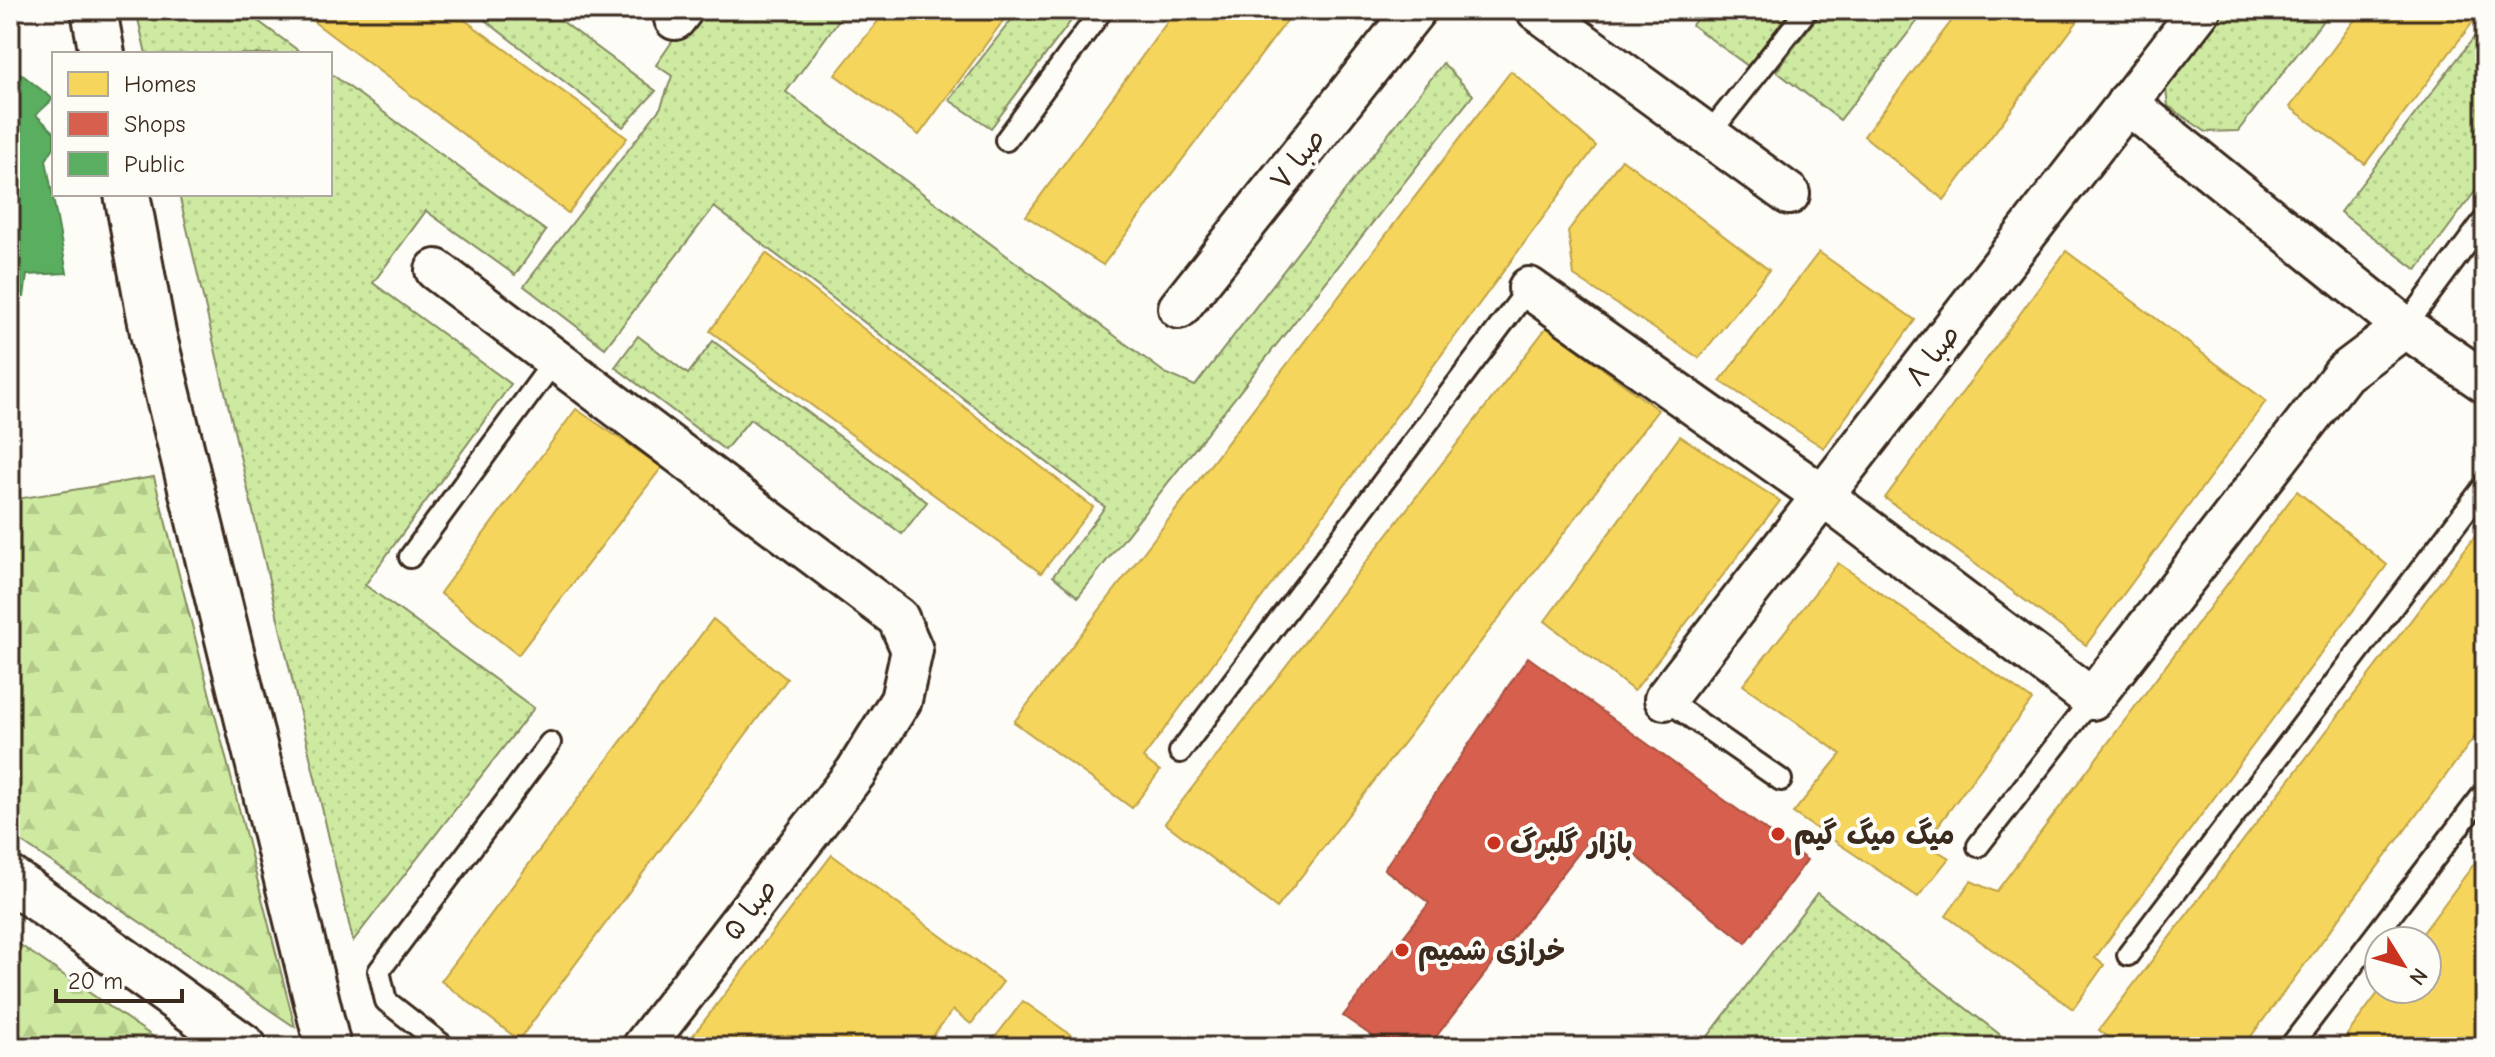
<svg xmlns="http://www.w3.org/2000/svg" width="2495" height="1057" viewBox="0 0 2495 1057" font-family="'Comic Neue','Playpen Sans Arabic',sans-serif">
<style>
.grass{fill:url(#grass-dots);stroke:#848a60;stroke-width:2}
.forest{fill:url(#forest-firs);stroke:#848a60;stroke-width:2}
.homes{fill:#f6d55c;stroke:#bea249;stroke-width:2}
.shops{fill:#d6604d;stroke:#a8503f;stroke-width:2}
.public{fill:#5aae61;stroke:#51864d;stroke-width:2}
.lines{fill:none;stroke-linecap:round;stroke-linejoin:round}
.lane-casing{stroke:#3b2a1e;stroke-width:26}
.street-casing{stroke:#3b2a1e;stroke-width:46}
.secondary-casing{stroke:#3b2a1e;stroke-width:50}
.lane{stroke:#fdfcf7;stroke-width:20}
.street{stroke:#fdfcf7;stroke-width:40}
.secondary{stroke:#fdfcf7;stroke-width:44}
.poi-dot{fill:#c8321e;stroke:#fdfcf7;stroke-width:3}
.labels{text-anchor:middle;stroke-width:8;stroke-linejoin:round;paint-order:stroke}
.street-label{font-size:28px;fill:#3b2a1e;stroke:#fdfcf7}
.poi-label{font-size:28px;font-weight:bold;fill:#3b2a1e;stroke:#fdfcf7;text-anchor:start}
</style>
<defs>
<pattern id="grass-dots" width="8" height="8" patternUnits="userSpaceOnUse" patternTransform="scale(2)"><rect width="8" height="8" fill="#ceeaa1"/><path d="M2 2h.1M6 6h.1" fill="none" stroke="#b2c98a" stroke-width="1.8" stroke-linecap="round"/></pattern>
<pattern id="forest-firs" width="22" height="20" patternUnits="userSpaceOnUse" patternTransform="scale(2)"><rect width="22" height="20" fill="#ceeaa1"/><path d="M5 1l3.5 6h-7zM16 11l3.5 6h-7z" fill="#b2c98a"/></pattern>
</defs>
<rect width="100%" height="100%" fill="#fdfcf7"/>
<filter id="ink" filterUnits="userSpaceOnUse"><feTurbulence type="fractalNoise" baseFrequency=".0125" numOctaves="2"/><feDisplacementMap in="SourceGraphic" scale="16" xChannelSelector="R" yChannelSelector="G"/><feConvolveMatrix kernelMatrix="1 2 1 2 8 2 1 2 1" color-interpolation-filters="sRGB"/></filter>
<g filter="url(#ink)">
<g class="grass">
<polygon points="136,10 243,10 303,54 146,54"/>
<polygon points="472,10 547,10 656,91 623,127"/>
<polygon points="694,10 846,10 786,92 1165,373 1195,386 1443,63 1473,95 1078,597 1053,576 1105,507 714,207 605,348 524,286 661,107 672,76 656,65"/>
<polygon points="1019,10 1079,10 991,128 949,100"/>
<polygon points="1704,10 1791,10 1748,66 1692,25"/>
<polygon points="1823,10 1926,10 1840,120 1776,71"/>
<polygon points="2213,10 2331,10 2238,131 2206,132 2168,106 2164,71"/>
<polygon points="2485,23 2485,178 2417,270 2340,212"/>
<polygon points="330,73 546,231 515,275 426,211 373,283 511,384 365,585 534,708 353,941 179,194 330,194"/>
<polygon points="638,336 688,374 713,341 927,502 902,534 750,419 725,450 615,367"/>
<polygon points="1817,893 2016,1047 1700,1047"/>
</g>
<g class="forest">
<polygon points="154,477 295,1027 10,834 10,500"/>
<polygon points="10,938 168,1047 22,1047 10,1012"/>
</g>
<g class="homes">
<polygon points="298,10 451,10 627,138 568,213"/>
<polygon points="887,10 1011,10 919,135 835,75"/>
<polygon points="1176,10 1295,10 1103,265 1026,216"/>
<polygon points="1960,10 2086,10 1944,200 1864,136"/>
<polygon points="2362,10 2482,10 2365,164 2290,107"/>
<polygon points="1511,71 1596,146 1143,758 1160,771 1132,808 1014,722"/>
<polygon points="1622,159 1769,270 1699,358 1574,276 1568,231"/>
<polygon points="2066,251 2266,401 2086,645 1885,498"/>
<polygon points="1819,252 1915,320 1824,448 1720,381"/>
<polygon points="766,253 1093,507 1041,573 710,331"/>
<polygon points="1547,327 1658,410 1277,908 1165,823"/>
<polygon points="576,409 662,467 518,655 440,593"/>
<polygon points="1680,436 1780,501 1634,691 1545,621"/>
<polygon points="2297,491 2387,565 2095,958 2104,965 2073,1009 1946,916 1971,881 1996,892"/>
<polygon points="2485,523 2485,723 2243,1047 2122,1047 2099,1030"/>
<polygon points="1838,563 2032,700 1925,843 1949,858 1918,897 1793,813 1841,754 1743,685"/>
<polygon points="713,619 787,679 519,1040 441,981"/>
<polygon points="2485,849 2485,1046 2338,1047 2381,989 2427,989 2427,941 2417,941"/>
<polygon points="832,855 1003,982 971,1024 953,1010 924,1047 684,1047"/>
<polygon points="1023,1001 1088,1047 1001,1047 993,1040"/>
</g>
<polygon class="shops" points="1528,657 1807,860 1746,943 1599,827 1428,1047 1388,1047 1343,1016 1429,903 1384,869"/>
<polygon class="public" points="10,65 53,99 36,115 54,132 54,147 46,160 67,273 27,275 24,297 10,298"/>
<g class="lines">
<defs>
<g id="lane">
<polyline points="1709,134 1807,10"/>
<polyline points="1006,140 1102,10"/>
<polyline points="2405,327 2485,219"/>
<polyline points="410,557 555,360"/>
<polyline points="1665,699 1781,780"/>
<polyline points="1180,752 1529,288"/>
<polyline points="1978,846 2092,699"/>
<polyline points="2128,955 2485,485"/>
<polyline points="445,1047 386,1001 379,971 550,743"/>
<polyline points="2290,1047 2485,792"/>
</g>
<g id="street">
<polyline points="1537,10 1789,194"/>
<polyline points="675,19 682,10"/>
<polyline points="2127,103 2405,327 2485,382"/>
<polyline points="436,270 898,618 912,650 901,700 856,772 643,1047"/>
<polyline points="1529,288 1823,496 2092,699 2344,373 2405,327"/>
<polyline points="1179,308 1415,10"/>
<polyline points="1665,699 2200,10"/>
</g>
<g id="secondary">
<polyline points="94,10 102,54"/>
<polyline points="127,194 153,333 328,1047"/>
<polyline points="10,879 244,1047"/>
</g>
</defs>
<use href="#lane" class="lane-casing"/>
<use href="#street" class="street-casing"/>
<use href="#secondary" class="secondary-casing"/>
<use href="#lane" class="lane"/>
<use href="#street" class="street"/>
<use href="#secondary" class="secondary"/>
</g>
</g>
<g class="poi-dot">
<circle cx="1778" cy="834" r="8"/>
<circle cx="1494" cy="843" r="8"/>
<circle cx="1402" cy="950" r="8"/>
</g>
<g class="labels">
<g class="street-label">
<text transform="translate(1297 159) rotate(-52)" y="10">صبا ۷</text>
<text transform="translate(1932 355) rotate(-52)" y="10">صبا ۸</text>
<text transform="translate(749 909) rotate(-52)" y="10">صبا ۵</text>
</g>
<g class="poi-label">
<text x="1794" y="844">میگ میگ گیم</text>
<text x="1510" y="853">بازار گلبرگ</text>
<text x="1418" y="960">خرازی شمیم</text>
</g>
</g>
<rect width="2495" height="1057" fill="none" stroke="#fdfcf7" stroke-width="40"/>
<rect x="20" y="20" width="2455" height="1017" fill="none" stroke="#3b2a1e" stroke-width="3" filter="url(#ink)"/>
<rect x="52" y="52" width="280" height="144" fill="#fdfcf7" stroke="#afa8a0" stroke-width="2"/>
<rect x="68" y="72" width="40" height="24" fill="#f6d55c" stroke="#afa8a0" stroke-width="2"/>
<text x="124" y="92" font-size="24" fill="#3b2a1e">Homes</text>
<rect x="68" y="112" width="40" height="24" fill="#d6604d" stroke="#afa8a0" stroke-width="2"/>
<text x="124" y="132" font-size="24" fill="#3b2a1e">Shops</text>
<rect x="68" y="152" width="40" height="24" fill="#5aae61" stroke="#afa8a0" stroke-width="2"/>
<text x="124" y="172" font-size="24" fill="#3b2a1e">Public</text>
<g transform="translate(2403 965) rotate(127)"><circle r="38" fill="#fdfcf7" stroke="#afa8a0" stroke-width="2"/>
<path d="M0-6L14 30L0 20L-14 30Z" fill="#c8321e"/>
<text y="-12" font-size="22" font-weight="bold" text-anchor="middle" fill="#3b2a1e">N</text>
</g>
<path d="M56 989v12h126v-12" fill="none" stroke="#3b2a1e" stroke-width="4"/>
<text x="68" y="989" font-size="24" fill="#3b2a1e" stroke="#fdfcf7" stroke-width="6" paint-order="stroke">20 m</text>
</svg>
